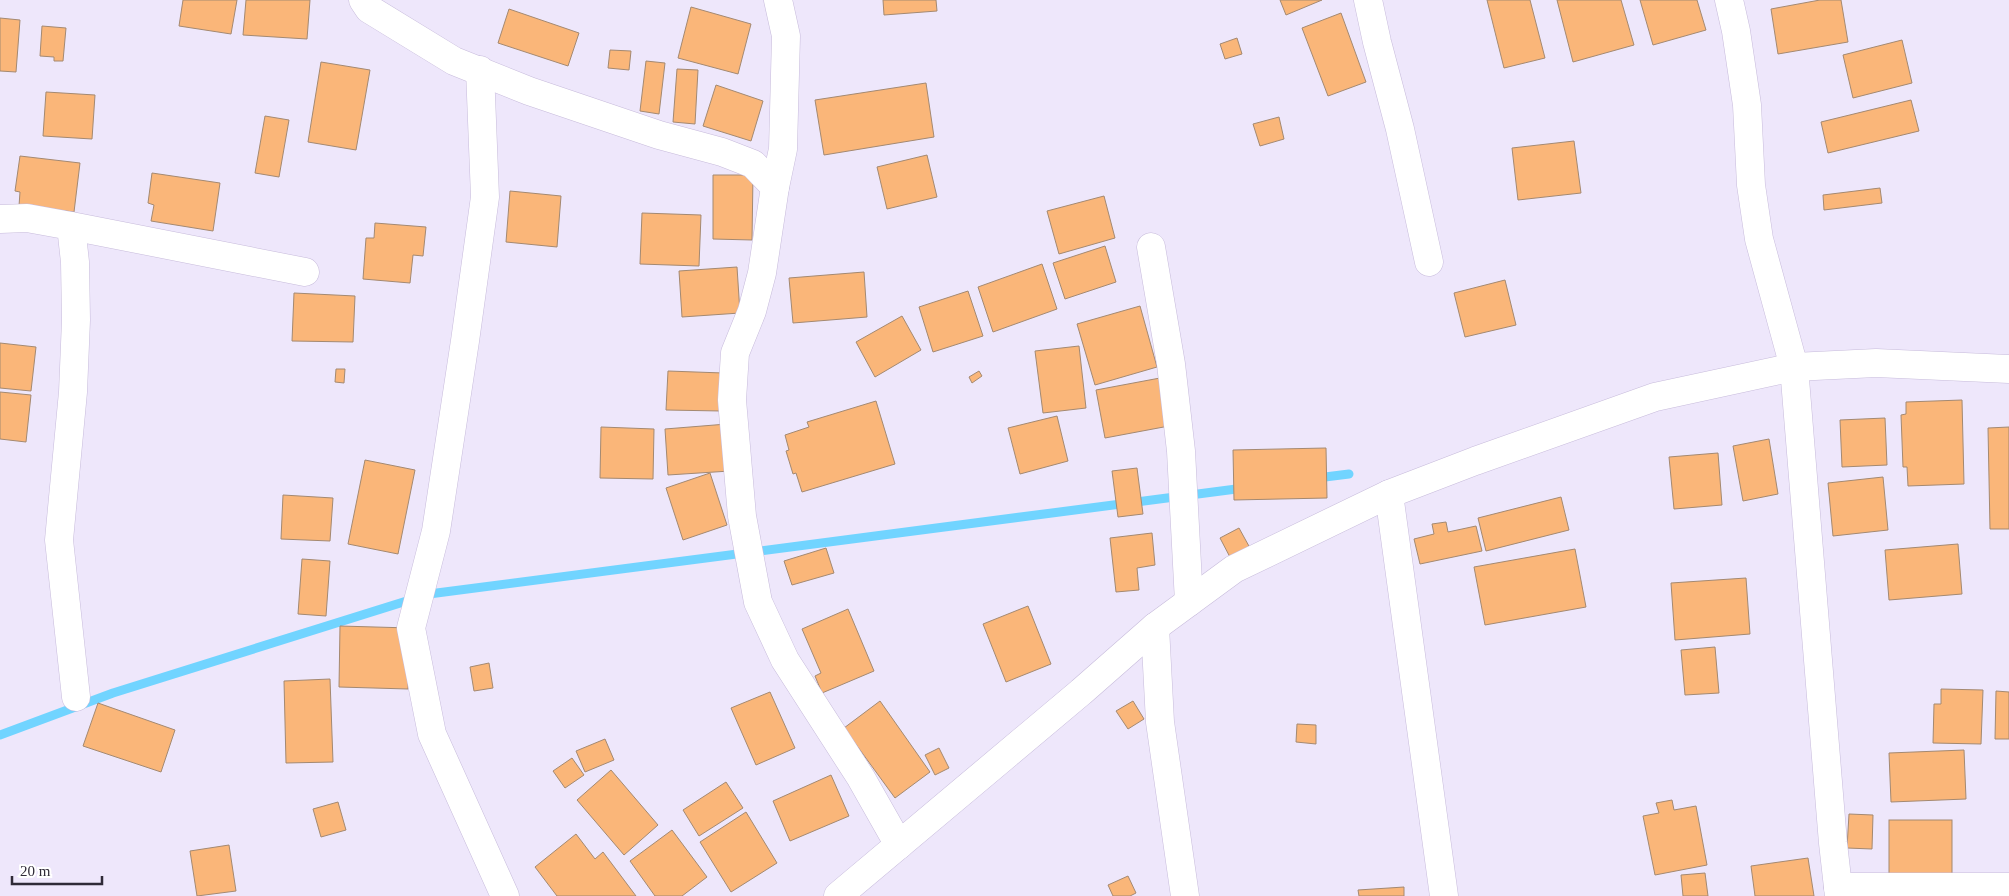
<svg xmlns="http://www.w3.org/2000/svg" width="2009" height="896" viewBox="0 0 2009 896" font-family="'Times New Roman',serif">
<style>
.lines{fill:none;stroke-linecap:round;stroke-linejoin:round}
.stream{stroke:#71d4ff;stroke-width:9}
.building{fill:#fab679;stroke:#a48971}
.minor-casing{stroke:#c7bbdb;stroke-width:29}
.minor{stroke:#fff;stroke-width:28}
</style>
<rect width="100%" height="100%" fill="#eee7fb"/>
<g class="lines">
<g class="stream">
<polyline points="1317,478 1349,474"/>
<polyline points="0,735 113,693 429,594 1244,488"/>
</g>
</g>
<g class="building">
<polygon points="183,0 237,0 231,34 179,26"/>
<polygon points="246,0 310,0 307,39 243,35"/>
<polygon points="883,0 936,0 937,11 884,15"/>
<polygon points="1280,0 1322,0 1286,15"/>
<polygon points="1487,0 1530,0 1545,58 1504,68"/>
<polygon points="1557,0 1621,0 1634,45 1573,62"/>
<polygon points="1640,0 1697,0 1706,30 1653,45"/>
<polygon points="1820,0 1841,0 1848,42 1778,54 1771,9"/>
<polygon points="691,7 751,24 738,74 678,58"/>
<polygon points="509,9 579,33 568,66 498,43"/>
<polygon points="1341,13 1366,82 1328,96 1302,28"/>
<polygon points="0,18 20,20 16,72 0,71"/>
<polygon points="42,26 66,28 63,61 54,61 54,57 40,56"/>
<polygon points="1237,38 1242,54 1225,59 1220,44"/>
<polygon points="1902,40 1912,83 1853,98 1843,55"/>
<polygon points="610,50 631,51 629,70 608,68"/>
<polygon points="646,61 665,63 659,114 640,111"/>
<polygon points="321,62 370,70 356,150 308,142"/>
<polygon points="677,69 698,70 695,124 673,122"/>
<polygon points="926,83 934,137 824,155 815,100"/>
<polygon points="716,85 763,101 751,141 703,126"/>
<polygon points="46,92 95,95 92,139 43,136"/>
<polygon points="1911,100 1919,131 1828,153 1821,122"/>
<polygon points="265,116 289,120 279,177 255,173"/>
<polygon points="1279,117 1284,139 1260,146 1253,124"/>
<polygon points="1574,141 1581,193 1518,200 1512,148"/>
<polygon points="927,155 937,197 887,209 877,167"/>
<polygon points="20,156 80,163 74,212 19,206 20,192 15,191"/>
<polygon points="152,173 220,183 213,231 151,221 154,205 148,203"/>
<polygon points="713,175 753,175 752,240 713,239"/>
<polygon points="1880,188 1882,203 1824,210 1823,195"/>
<polygon points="510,191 561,196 557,247 506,242"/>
<polygon points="1104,196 1115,238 1059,254 1047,211"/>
<polygon points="642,213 701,215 699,266 640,264"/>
<polygon points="375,223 426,227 423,256 413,255 410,283 363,279 366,238 374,238"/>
<polygon points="1105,246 1116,282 1065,299 1053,263"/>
<polygon points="1042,264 1057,309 993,332 978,287"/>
<polygon points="737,267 740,313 682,317 679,271"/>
<polygon points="864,272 867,317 793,323 789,278"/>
<polygon points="1505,280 1516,325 1465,337 1454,293"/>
<polygon points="968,291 983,336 933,352 919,307"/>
<polygon points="294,293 355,296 353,342 292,341"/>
<polygon points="1140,306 1157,367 1095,385 1077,324"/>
<polygon points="902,316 921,350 875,377 856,342"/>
<polygon points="0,343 36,347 31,391 0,388"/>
<polygon points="1079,346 1086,408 1043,413 1035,351"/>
<polygon points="336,369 345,369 344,383 335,382"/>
<polygon points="668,371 723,373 721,411 666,410"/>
<polygon points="979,371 982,376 972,383 969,377"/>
<polygon points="1160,378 1169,426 1105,438 1096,390"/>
<polygon points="0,392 31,395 26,442 0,439"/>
<polygon points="1962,400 1964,484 1908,486 1907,467 1903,467 1901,415 1906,414 1906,402"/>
<polygon points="876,401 895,464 802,492 796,473 793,474 786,451 789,450 785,435 809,427 807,422"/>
<polygon points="1057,416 1068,461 1020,474 1008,428"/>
<polygon points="1885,418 1887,465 1842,467 1840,420"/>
<polygon points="727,424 730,471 668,475 665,429"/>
<polygon points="601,427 654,429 653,479 600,478"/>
<polygon points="2009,427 2009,529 1990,529 1988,428"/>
<polygon points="1769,439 1778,494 1743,501 1733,446"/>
<polygon points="1326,448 1327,498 1234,500 1233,450"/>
<polygon points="1718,453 1722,505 1674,509 1669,457"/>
<polygon points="365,460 415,470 398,554 348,544"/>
<polygon points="1137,468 1143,514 1118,517 1112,471"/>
<polygon points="710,473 727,525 683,540 666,488"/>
<polygon points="1883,477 1888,530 1833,536 1828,483"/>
<polygon points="283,495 333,498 330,541 281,539"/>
<polygon points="1561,497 1569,530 1486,551 1478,518"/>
<polygon points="1446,522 1448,532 1476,526 1482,551 1420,564 1414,539 1434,534 1432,524"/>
<polygon points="1239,528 1250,548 1231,559 1220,538"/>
<polygon points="1152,533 1155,565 1137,568 1139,590 1116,592 1110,538"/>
<polygon points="1958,544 1962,594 1889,600 1885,550"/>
<polygon points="826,548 834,573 792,585 784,561"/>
<polygon points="1575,549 1586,607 1485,625 1474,567"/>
<polygon points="302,559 330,561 326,616 298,614"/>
<polygon points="1746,578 1750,634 1675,640 1671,583"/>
<polygon points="1028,606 1051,664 1006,682 983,624"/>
<polygon points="848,609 874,671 822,693 815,676 821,673 802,629"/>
<polygon points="340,626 410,628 408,689 339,687"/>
<polygon points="1715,647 1719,693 1685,695 1681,650"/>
<polygon points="489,663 493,688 474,691 470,667"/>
<polygon points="330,679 333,762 286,763 284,681"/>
<polygon points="1941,689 1983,690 1981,744 1933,743 1934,704 1941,704"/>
<polygon points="1996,691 2009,692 2009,739 1995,739"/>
<polygon points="770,692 795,748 756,765 731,708"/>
<polygon points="880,701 930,772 895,798 844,728"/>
<polygon points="1133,701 1144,719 1128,729 1116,711"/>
<polygon points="98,703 175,730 161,772 83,746"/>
<polygon points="1297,724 1316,725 1316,744 1296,742"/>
<polygon points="605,739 614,760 585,772 576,751"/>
<polygon points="939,748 949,768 935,775 925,755"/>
<polygon points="1964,750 1966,799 1891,802 1889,753"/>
<polygon points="572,758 584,775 565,788 553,771"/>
<polygon points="611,770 658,825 624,855 577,800"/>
<polygon points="831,775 849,816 790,841 773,801"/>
<polygon points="726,782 743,808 699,836 683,810"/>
<polygon points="1672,800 1674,810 1696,806 1707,865 1655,875 1643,816 1659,813 1656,803"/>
<polygon points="338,802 346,830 321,837 313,809"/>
<polygon points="746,812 777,863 731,892 700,842"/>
<polygon points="1849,814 1873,815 1872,849 1847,848"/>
<rect x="1889" y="820" width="63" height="55"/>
<polygon points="672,830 707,877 682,896 655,896 630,861"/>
<polygon points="576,834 595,859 603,852 636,896 557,896 535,867"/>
<polygon points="229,845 236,891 197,896 190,851"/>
<polygon points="1808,858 1814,896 1755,896 1751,866"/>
<polygon points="1705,873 1708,896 1683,896 1681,875"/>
<polygon points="1128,876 1136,893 1130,896 1113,896 1108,885"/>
<polygon points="1404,887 1404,896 1359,896 1358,890"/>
</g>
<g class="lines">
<defs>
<g id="minor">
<polyline points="363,0 369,9 454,61 529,91 659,135 722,152 753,164 775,187 762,273 752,311 735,353 732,400 742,516 758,602 785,660 861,778 899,845"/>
<polyline points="1368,0 1377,42 1400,129 1429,262"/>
<polyline points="1729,0 1736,31 1747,105 1751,185 1759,239 1794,367 1833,843 1839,896"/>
<polyline points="480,70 485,197 465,341 436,531 411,628 432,734 505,896"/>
<polyline points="775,187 783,149 786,36 778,0"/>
<polyline points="0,219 27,218 71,226 75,262 76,320 73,392 59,540 76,697"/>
<polyline points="71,226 305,272"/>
<polyline points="1151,247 1171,364 1181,451 1189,602"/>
<polyline points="1389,494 1444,896"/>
<polyline points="1155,627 1160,722 1185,896"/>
<polyline points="1838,887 2009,887"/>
<polyline points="838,896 1081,692 1155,627 1234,569 1389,494 1475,461 1655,397 1794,367 1876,363 2009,369"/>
</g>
</defs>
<use href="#minor" class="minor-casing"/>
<use href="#minor" class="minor"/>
</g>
<path d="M12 876v8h90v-8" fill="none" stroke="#2f2a37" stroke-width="2.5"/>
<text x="20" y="876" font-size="15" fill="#2f2a37" stroke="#ffffff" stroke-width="4" paint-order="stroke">20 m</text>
</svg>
